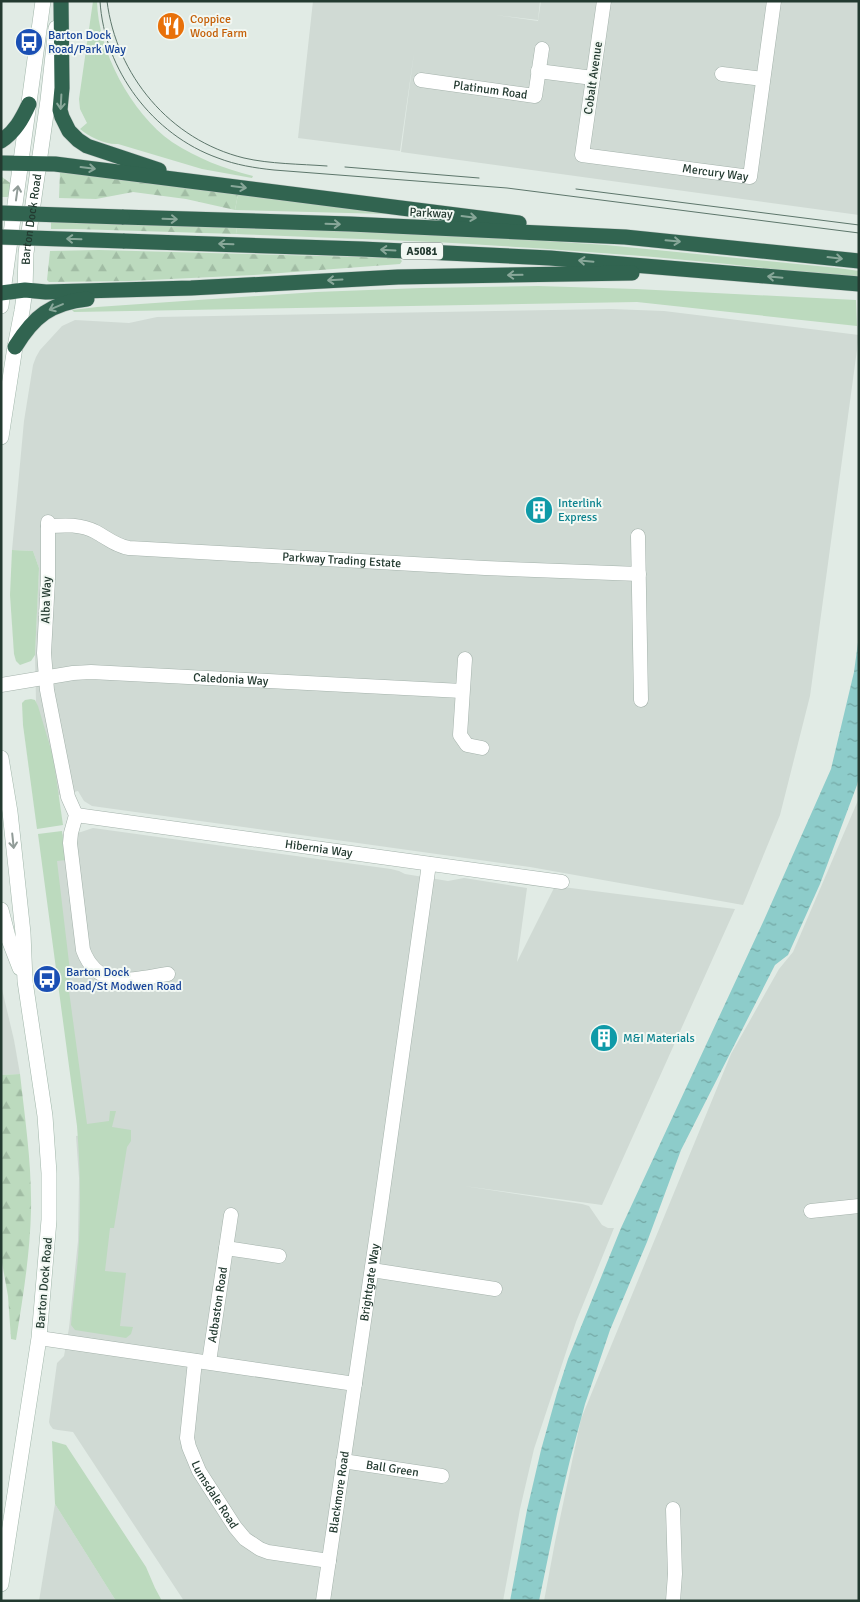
<svg xmlns="http://www.w3.org/2000/svg" width="860" height="1602" viewBox="0 0 860 1602" font-family="Signika,sans-serif">
<style>
.built{fill:#d0dad4}
.green{fill:#bcdabe}
.forest{fill:url(#forest-firs)}
.water{fill:url(#water-ripples)}
.lines{fill:none;stroke-linecap:round;stroke-linejoin:round}
.street-casing{stroke:#a4b2ab;stroke-width:15}
.secondary-casing{stroke:#a1b6aa;stroke-width:16}
.highway-casing{stroke:#c1c8c5;stroke-width:16}
.street{stroke:#fff;stroke-width:14}
.secondary{stroke:#fff;stroke-width:15}
.highway{stroke:#316450;stroke-width:15}
.tram{stroke:#5d766b;stroke-width:1}
.highway-bridge-casing{stroke:#c1c8c5;stroke-width:16;stroke-linecap:butt}
.highway-bridge{stroke:#316450;stroke-width:15}
.oneway{stroke:#88a799}
.oneway2{stroke:#919c98}
.labels{text-anchor:middle;stroke-width:4;stroke-linejoin:round;paint-order:stroke}
.shield{fill:#f2f8f3;stroke:#61736a;stroke-width:1}
.shield-label{font-size:11px;font-weight:bold;fill:#233a30}
.food-label{font-size:12px;fill:#c56008;stroke:#f2f8f3;text-anchor:start}
.transit-label{font-size:12px;fill:#164399;stroke:#f2f8f3;text-anchor:start}
.street-label{font-size:12px;fill:#233a30;stroke:#f2f8f3}
.culture-label{font-size:12px;fill:#0d838f;stroke:#f2f8f3;text-anchor:start}
</style>
<defs>
<pattern id="forest-firs" width="22" height="20" patternUnits="userSpaceOnUse" patternTransform="scale(1.25)"><rect width="22" height="20" fill="#bcdabe"/><path d="M5 1l3.5 6h-7zM16 11l3.5 6h-7z" fill="#a1bca4"/></pattern>
<pattern id="water-ripples" width="26" height="14" patternUnits="userSpaceOnUse" patternTransform="scale(1.25)"><rect width="26" height="14" fill="#8dccca"/><path d="M2 4q2-2 4 0t4 0M15 11q2-2 4 0t4 0" fill="none" stroke="#73a7a4"/></pattern>
</defs>
<rect width="100%" height="100%" fill="#e1ebe5"/>
<g class="built">
<polygon points="313,1 540,1 538,20 495,15 538,21 541,1 859,1 859,215 401,152 414,53 400,151 298,138"/>
<polygon points="611,309 664,311 859,335 810,696 780,815 743,905 530,867 92,806 84,801 78,791 56,796 36,702 35,655 39,568 33,551 12,550 24,421 33,365 36,357 40,350 62,326 75,320 129,323 157,317"/>
<polygon points="859,798 859,1601 544,1601 555,1542 581,1419 731,1054 779,969 793,952"/>
<polygon points="93,828 391,869 399,871 405,874 448,881 464,878 527,888 517,962 555,886 735,909 602,1205 464,1186 582,1204 589,1206 602,1225 608,1228 614,1228 576,1322 534,1449 520,1509 503,1601 184,1601 73,1432 58,1430 53,1429 50,1425 49,1422 57,1363 64,1356 69,1328 78,1241 79,1178 76,1136 85,1135 66,988 52,836 81,832"/>
<polygon points="1,985 14,1040 20,1074 1,1075"/>
<polygon points="55,1504 116,1601 39,1601"/>
</g>
<g class="green">
<path d="M93,1H97C98,51 131,113 172,142C198,159 223,168 253,176L252,178L202,169L118,144C106,145 89,137 80,129L87,123L80,109L79,99Z"/>
<polygon points="238,194 387,209 386,214 235,210"/>
<polygon points="51,221 75,222 75,229 51,229"/>
<path d="M236,227L485,237L606,245L838,268L859,271V279C740,264 621,253 501,246C413,240 325,238 237,234Z"/>
<polygon points="538,286 636,289 856,300 857,326 637,302 74,312 72,310 97,307 316,292 421,288"/>
<polygon points="12,550 33,551 39,568 35,655 31,661 20,665 16,661 14,654 10,595"/>
<polygon points="31,699 35,700 38,706 53,756 63,825 37,829 23,725 22,703 25,700"/>
<path d="M62,831L66,860L57,861L70,971L69,991L87,1124L109,1121L110,1111H116L112,1127L131,1130V1141L127,1147L114,1228H110L105,1271L126,1273L120,1326L133,1327L131,1334L126,1338L75,1330L71,1325C73,1297 78,1269 79,1241C81,1202 80,1164 77,1126L38,834Z"/>
<polygon points="52,1441 66,1445 146,1567 155,1588 162,1601 116,1601 55,1504"/>
</g>
<g class="forest">
<polygon points="60,172 238,194 235,210 186,199 133,192 96,199 59,198"/>
<polygon points="2,177 13,185 12,197 1,197"/>
<polygon points="75,222 236,227 237,234 75,229"/>
<polygon points="99,250 399,258 402,261 400,264 254,275 129,281 49,282 47,280 50,251"/>
<path d="M20,1074C25,1119 32,1165 31,1211C30,1254 23,1297 16,1340L11,1339L8,1296L1,1257V1075Z"/>
</g>
<polygon class="water" points="859,635 859,777 857,785 820,884 788,955 775,965 681,1150 647,1242 610,1330 585,1404 570,1460 557,1514 539,1601 510,1601 527,1510 541,1450 557,1393 568,1359 621,1228 764,920 831,769 854,672"/>
<g class="lines">
<defs>
<g id="street">
<path id="s1" d="M604,1L582,155L750,177L774,1"/>
<polyline points="538,71 593,78"/>
<polyline points="722,74 763,79"/>
<path id="s2" d="M421,80L535,96L542,49"/>
<path d="M48,522V579L44,653L47,690L68,797L76,815L71,833L70,843L83,950C98,991 134,979 168,974"/>
<path id="s3" d="M48,526C65,525 81,524 96,532C107,538 116,546 129,548L485,568L639,574"/>
<polyline points="638,536 641,700"/>
<polyline points="465,659 460,735 467,745 482,748"/>
<path id="s4" d="M1,685L73,673L91,672L462,691"/>
<path id="s5" d="M76,815L562,882"/>
<polyline points="811,1211 859,1206"/>
<polyline points="226,1248 279,1256"/>
<polyline points="372,1270 495,1289"/>
<polyline points="39,1338 355,1384"/>
<path id="s6" d="M195,1361L187,1438L189,1447L199,1471L235,1527L245,1539L260,1549L268,1552L329,1561"/>
<path id="s7" d="M209,1362L231,1215"/>
<path id="s8" d="M343,1461L442,1476"/>
<polyline points="673,1509 675,1574 673,1601"/>
<path id="s9" d="M323,1601L380,1212L429,864"/>
</g>
<g id="secondary">
<polyline points="1,306 43,1"/>
<path id="s10" d="M1,437L15,347L22,311L25,290L26,253L48,100L56,28"/>
<polyline points="1,758 10,812 23,933 25,981 45,1116 49,1173 49,1220 39,1338 1,1584"/>
<polyline points="1,910 8,937 20,968"/>
</g>
<g id="highway">
<polyline points="61,1 62,88 60,110 62,117 69,131 78,140 87,146 159,170"/>
<path d="M1,141C15,132 22,119 29,104"/>
<polyline points="1,163 55,164 519,223"/>
<polyline points="122,217 350,224 625,237 859,261"/>
<polyline points="123,241 362,249 550,258 859,284"/>
<polyline points="1,293 25,290 46,292 191,288 398,277 632,273"/>
<path d="M15,347C34,316 51,303 87,299"/>
</g>
</defs>
<use href="#street" class="street-casing"/>
<use href="#secondary" class="secondary-casing"/>
<use href="#highway" class="highway-casing"/>
<use href="#street" class="street"/>
<use href="#secondary" class="secondary"/>
<use href="#highway" class="highway"/>
<g class="tram">
<path d="M100,1C104,70 153,135 218,158C236,165 255,168 274,170L507,188L859,233"/>
<path d="M107,1C116,75 170,140 244,158C270,164 300,164 327,166"/>
<polyline points="345,167 479,178"/>
<polyline points="576,189 859,225"/>
</g>
<defs>
<g id="highway-bridge">
<polyline points="1,213 122,217"/>
<polyline points="1,237 123,241"/>
</g>
</defs>
<use href="#highway-bridge" class="highway-bridge-casing"/>
<use href="#highway-bridge" class="highway-bridge"/>
</g>
<defs><path id="oneway-shaft" d="M-6 0H5M1.5-3L5.5 0L1.5 3" fill="none" stroke-width="1.6" stroke-linecap="round" stroke-linejoin="round" transform="scale(1.25)"/></defs>
<g class="oneway">
<use href="#oneway-shaft" transform="translate(61 102) rotate(93)"/>
<use href="#oneway-shaft" transform="translate(88 168) rotate(7)"/>
<use href="#oneway-shaft" transform="translate(239 187) rotate(7)"/>
<use href="#oneway-shaft" transform="translate(469 217) rotate(7)"/>
<use href="#oneway-shaft" transform="translate(170 219) rotate(2)"/>
<use href="#oneway-shaft" transform="translate(333 224) rotate(2)"/>
<use href="#oneway-shaft" transform="translate(74 239) rotate(-178)"/>
<use href="#oneway-shaft" transform="translate(673 241) rotate(5)"/>
<use href="#oneway-shaft" transform="translate(226 244) rotate(-178)"/>
<use href="#oneway-shaft" transform="translate(388 250) rotate(-177)"/>
<use href="#oneway-shaft" transform="translate(835 258) rotate(7)"/>
<use href="#oneway-shaft" transform="translate(586 261) rotate(-175)"/>
<use href="#oneway-shaft" transform="translate(515 275) rotate(179)"/>
<use href="#oneway-shaft" transform="translate(775 277) rotate(-175)"/>
<use href="#oneway-shaft" transform="translate(335 280) rotate(177)"/>
<use href="#oneway-shaft" transform="translate(56 307) rotate(157)"/>
</g>
<g class="oneway2">
<use href="#oneway-shaft" transform="translate(17 193) rotate(-82)"/>
<use href="#oneway-shaft" transform="translate(13 841) rotate(84)"/>
</g>
<defs>
<symbol id="restaurant-disc" viewBox="-11 -11 22 22"><circle r="9.5" fill="#e8710a" stroke="#f2f8f3"/><path d="M-5-6h1v4h1v-4h1v4h1v-4h1v5L-1.5 .5V6h-2V.5L-5-1ZM5-6V6H3V1.5H1.5Q1.5-4 5-6Z" fill="#fff"/></symbol>
<symbol id="bus-disc" viewBox="-11 -11 22 22"><circle r="9.5" fill="#1a4fb4" stroke="#f2f8f3"/><path d="M-5-6H5V4H4V6H2V4H-2V6H-4V4H-5ZM-3.5-4V0h7V-4ZM-3.5 1.2v1.5H-2V1.2ZM2 1.2v1.5H3.5V1.2Z" fill="#fff"/></symbol>
<symbol id="building-disc" viewBox="-11 -11 22 22"><circle r="9.5" fill="#0f9aa8" stroke="#f2f8f3"/><path d="M-4-6H4V6H1V3H-1V6H-4ZM-2.5-4.3h1.7v1.8h-1.7ZM.8-4.3h1.7v1.8H.8ZM-2.5-1h1.7V.8h-1.7ZM.8-1h1.7V.8H.8Z" fill="#fff"/></symbol>
</defs>
<g fill-rule="evenodd">
<use href="#restaurant-disc" x="155" y="10" width="32" height="32"/>
<use href="#bus-disc" x="13" y="26" width="32" height="32"/>
<use href="#building-disc" x="523" y="494" width="32" height="32"/>
<use href="#bus-disc" x="31" y="963" width="32" height="32"/>
<use href="#building-disc" x="588" y="1022" width="32" height="32"/>
</g>
<g class="labels">
<rect class="shield" x="401" y="242.5" width="42" height="17" rx="4"/>
<g class="shield-label">
<text x="422" y="255">A5081</text>
</g>
<g class="food-label">
<text x="190" y="23">Coppice<tspan x="190" dy="14">Wood Farm</tspan></text>
</g>
<g class="transit-label">
<text x="48" y="39">Barton Dock<tspan x="48" dy="14">Road/Park Way</tspan></text>
<text x="66" y="976">Barton Dock<tspan x="66" dy="14">Road/St Modwen Road</tspan></text>
</g>
<g class="street-label">
<text transform="translate(593 78) rotate(-82)" y="4">Cobalt Avenue</text>
<text dy="4" stroke="none"><textPath href="#s2" startOffset="70">Platinum Road</textPath></text>
<text dy="4" stroke="none"><textPath href="#s1" startOffset="290">Mercury Way</textPath></text>
<text transform="translate(431 213) rotate(3)" y="4">Parkway</text>
<text dy="4" stroke="none"><textPath href="#s10" startOffset="220">Barton Dock Road</textPath></text>
<text dy="4" stroke="none"><textPath href="#s3" startOffset="299">Parkway Trading Estate</textPath></text>
<text transform="translate(46 600) rotate(-88)" y="4">Alba Way</text>
<text dy="4" stroke="none"><textPath href="#s4" startOffset="231">Caledonia Way</textPath></text>
<text dy="4" stroke="none"><textPath href="#s5" startOffset="245">Hibernia Way</textPath></text>
<text dy="4" stroke="none"><textPath href="#s9" startOffset="322">Brightgate Way</textPath></text>
<text transform="translate(44 1283) rotate(-85)" y="4">Barton Dock Road</text>
<text dy="4" stroke="none"><textPath href="#s7" startOffset="58">Adbaston Road</textPath></text>
<text dy="4" stroke="none"><textPath href="#s8" startOffset="50">Ball Green</textPath></text>
<text dy="4" stroke="none"><textPath href="#s9" startOffset="110">Blackmore Road</textPath></text>
<text dy="4" stroke="none"><textPath href="#s6" startOffset="141">Lumsdale Road</textPath></text>
</g>
<g class="culture-label">
<text x="558" y="507">Interlink<tspan x="558" dy="14">Express</tspan></text>
<text x="623" y="1042">M&amp;I Materials</text>
</g>
</g>
<rect width="860" height="1602" fill="none" stroke="#233a30" stroke-width="5"/>
</svg>
